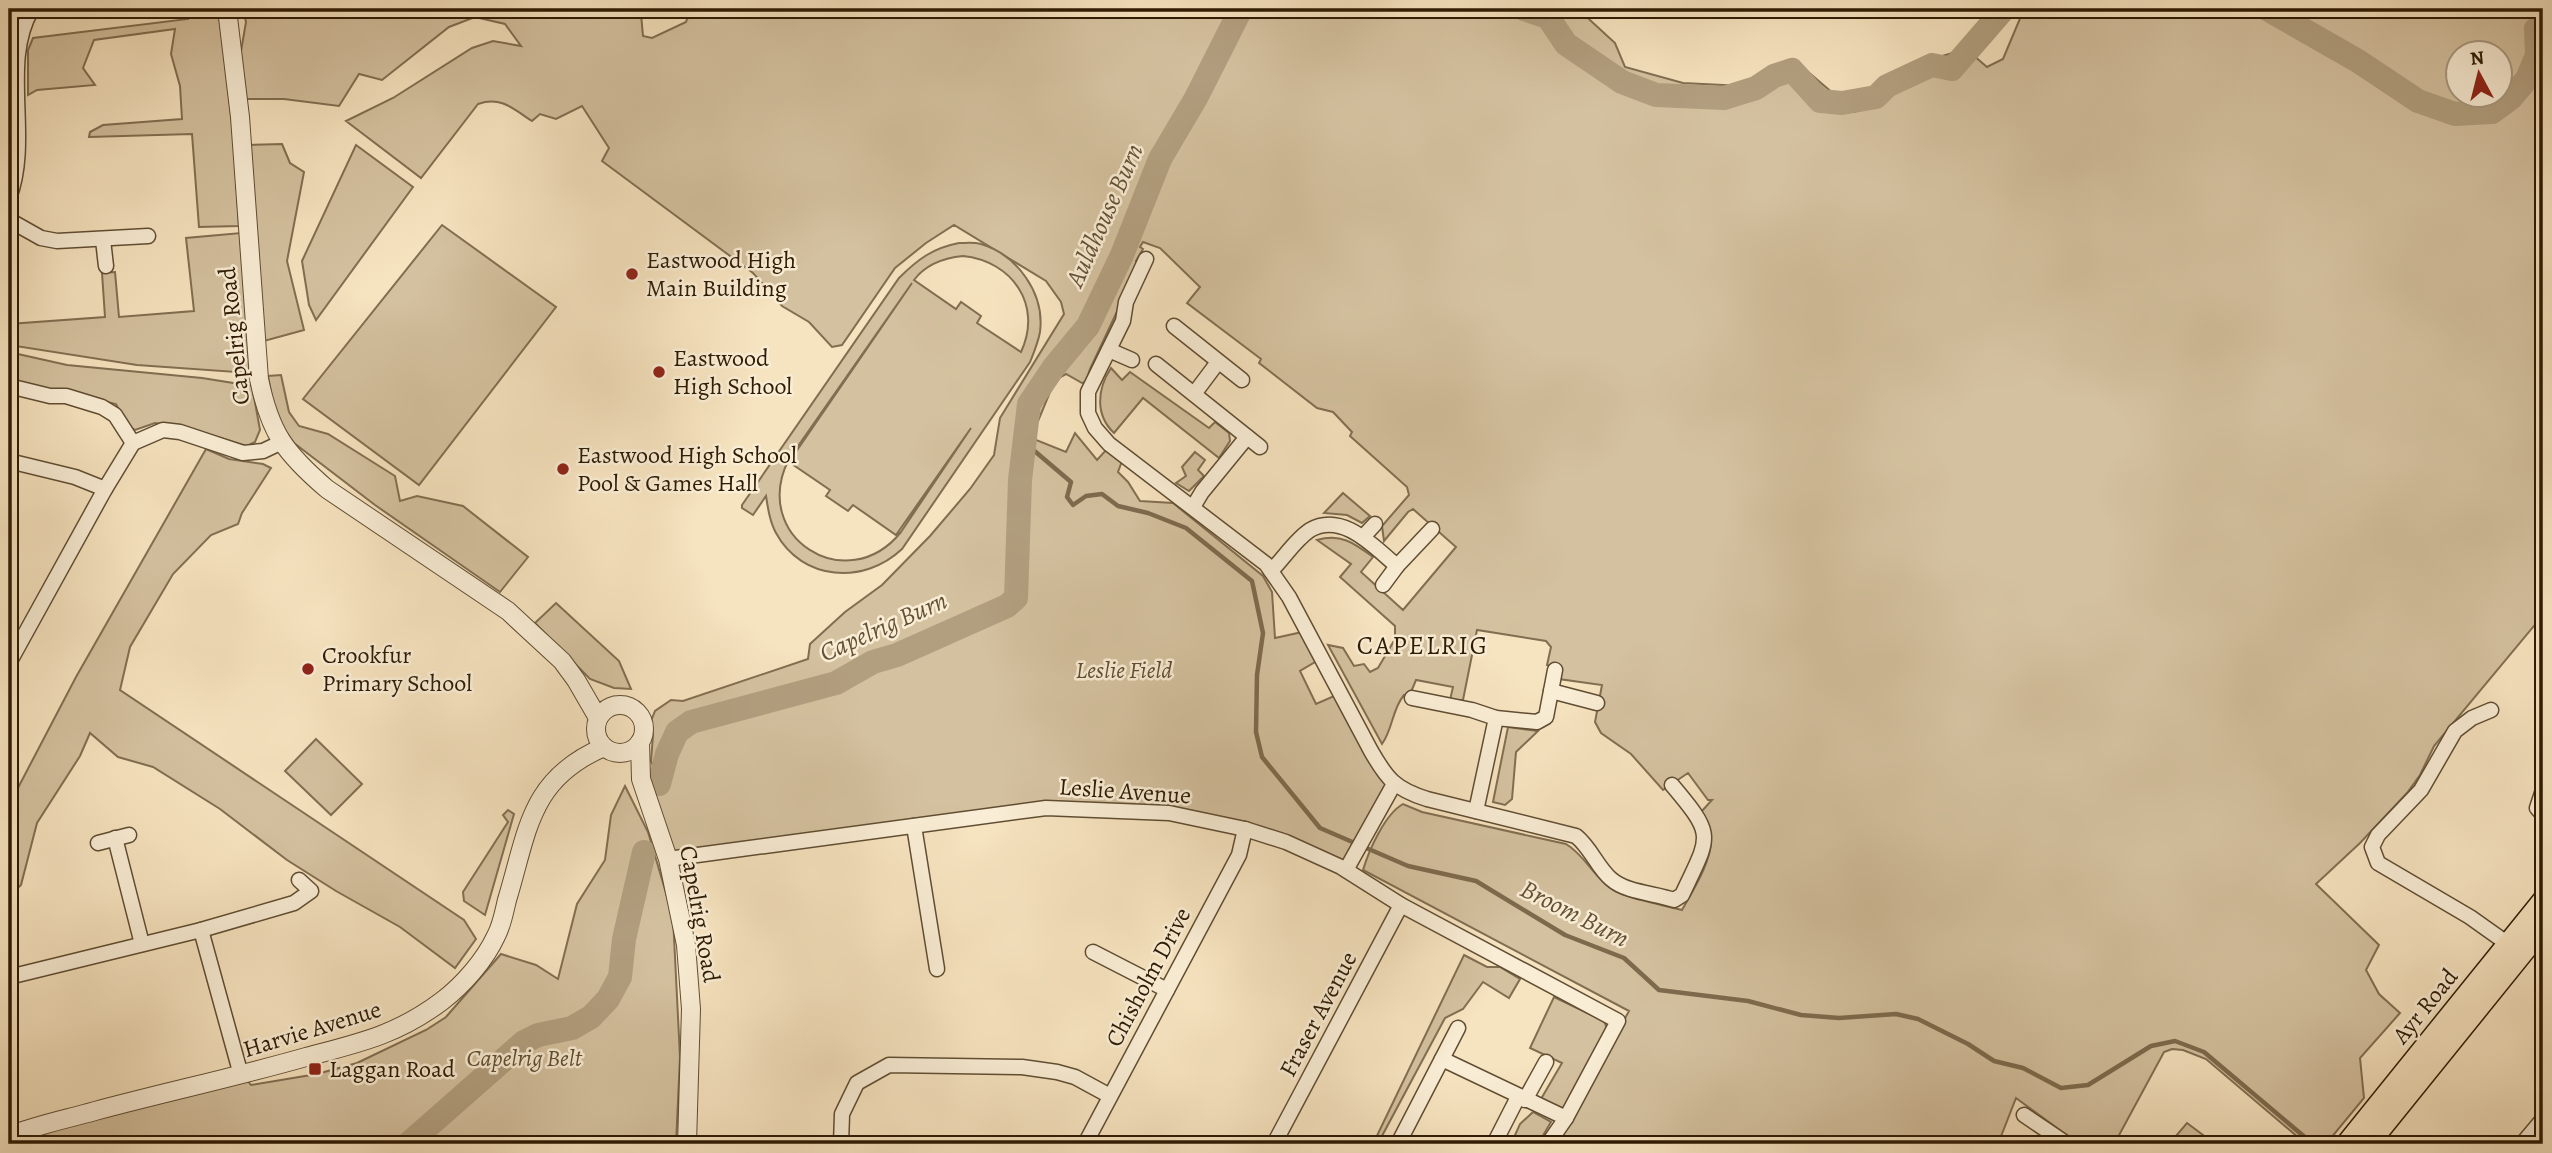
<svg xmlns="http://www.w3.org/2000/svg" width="2552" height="1153" viewBox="0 0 2552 1153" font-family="Alegreya,serif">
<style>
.green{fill:#d4c19f;stroke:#816e51;stroke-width:2;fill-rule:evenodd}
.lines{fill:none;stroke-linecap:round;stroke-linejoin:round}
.stream{stroke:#7d6a4d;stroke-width:4.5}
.river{stroke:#b29f7f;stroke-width:24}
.minor-casing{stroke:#604d32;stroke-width:17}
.tertiary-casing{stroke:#604d32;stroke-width:20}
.primary-casing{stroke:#2e1b03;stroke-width:24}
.minor{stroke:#f9edd5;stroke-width:14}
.tertiary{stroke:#f9edd5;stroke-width:18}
.primary{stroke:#f6e3bf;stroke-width:21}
.poi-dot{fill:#8f2418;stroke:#f9edd5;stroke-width:2.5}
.labels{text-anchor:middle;stroke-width:5;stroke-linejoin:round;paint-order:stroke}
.poi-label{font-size:24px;fill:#2e1b03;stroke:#f9edd5;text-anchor:start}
.street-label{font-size:24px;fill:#2e1b03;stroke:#f9edd5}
.park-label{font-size:24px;font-style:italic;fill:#604d32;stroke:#f9edd5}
.water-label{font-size:26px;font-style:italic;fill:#635035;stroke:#f9edd5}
.neighbourhood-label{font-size:26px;letter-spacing:2px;fill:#2e1b03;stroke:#f9edd5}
</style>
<rect width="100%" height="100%" fill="#f6e3bf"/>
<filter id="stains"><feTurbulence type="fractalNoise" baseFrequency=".00286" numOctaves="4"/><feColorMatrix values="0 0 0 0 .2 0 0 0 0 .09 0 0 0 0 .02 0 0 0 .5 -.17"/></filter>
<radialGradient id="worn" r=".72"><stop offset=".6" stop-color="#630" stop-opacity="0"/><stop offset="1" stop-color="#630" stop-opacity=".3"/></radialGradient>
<g class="green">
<polygon points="187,9 219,9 234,140 239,226 199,227 192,134 89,137 90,132 103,125 182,119 180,86 171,54 175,29 94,40 83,68 95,85 37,90 28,95 28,50 33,38 188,19"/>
<path d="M243,9H631L641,14L643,36L652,38L686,22L687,19L704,9H1578L1615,43L1625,67L1683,83L1744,86L1801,66L1855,112L1925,61L1966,49L1987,67L2003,59L2024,9H2543V615L2434,746L2420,775L2407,793L2360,843L2316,884L2379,945L2366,970L2379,994L2400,1013L2360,1058L2364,1098L2326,1144H2306L2206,1059L2183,1050L2172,1049L2164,1052L2118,1137L2125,1144H2079L2016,1098L1998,1144H1556L1629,1011L1363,870C1369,850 1385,814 1403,804L1422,812L1566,844C1585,855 1594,878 1613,890C1628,899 1664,905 1682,910C1692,892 1713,859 1711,838C1710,829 1705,821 1701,812L1712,800H1708L1688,773L1663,790L1631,754L1601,733L1595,722L1602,685L1559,679L1558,669L1547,665L1551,647L1546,641L1477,630L1463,700H1450L1453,687L1416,680L1409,697L1404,695C1392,709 1393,729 1382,744L1328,645L1343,648L1354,666L1364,664L1370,672L1378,668L1395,639V626L1340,577L1351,564L1317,540C1341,533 1354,543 1373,557L1361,572L1403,610L1456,547L1413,509L1408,512L1384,541L1382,526L1409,495L1407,487L1350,436L1352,432L1333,412L1317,408L1259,363L1261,359L1187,303L1200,287L1160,248L1143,242L1140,247L1143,249L1136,261L1137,269L1090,369L1086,382L1082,383L1066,374L1055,380L1031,438L1066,452L1075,433L1097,460L1107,449L1122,461L1118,472L1128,482L1140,501L1173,503L1263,576L1272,592L1275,638L1307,631L1322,658L1300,671L1316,704L1341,693L1394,784L1346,870L1286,842L1169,813L1046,808L668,859L651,809L659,782L651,761L653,735L651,721L655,711L671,700L683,701L808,659L810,644L845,612L882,585L930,536L970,489L994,455L1000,418L1064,314L1061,302L1046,281L954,225L926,243L895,268L842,345L832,347L809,322L782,306L753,273L602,161L609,148L582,106L556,119L540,114L532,121C513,109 502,96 478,104L421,178L346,121L393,98L472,48L493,41L521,46L505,24L475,17L449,27L382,80L359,74L339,106L284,99H244L240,57L246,22ZM2458,52H2500V94H2458Z"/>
<polygon points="282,144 290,163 304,172 287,261 304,330 264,341 248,145"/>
<polygon points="356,145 413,187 316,320 309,305 302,261"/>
<polygon points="442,225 556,307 419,485 303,399"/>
<polygon points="241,233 250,373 137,365 9,345 9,324 105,317 102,273 115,272 119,317 194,311 186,238"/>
<path d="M959,243C966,243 974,242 981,244C1017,255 1045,293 1040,332C1038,343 1034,352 1030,362L902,549C864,585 802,581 776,533C770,522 768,509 766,496L753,515L742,508V505L899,278C918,259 933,248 959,243ZM963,256C1012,261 1043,305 1021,352L977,323L981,316L961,302L956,309L914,280C926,264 943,258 963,256ZM912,283L789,462L830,490L826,496L848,511L853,505L896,535L971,428L901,532C847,599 749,537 789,459Z"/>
<polygon points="9,352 67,365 202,378 252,386 260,430 255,442 247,446 182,426 155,423 135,430 127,425 116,404 59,390 48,390 9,382"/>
<path d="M1111,368L1122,380L1130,372L1209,428L1215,422L1229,433L1230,441L1219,458L1143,398L1114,433C1095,415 1097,389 1111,368Z"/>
<polygon points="281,375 289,412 299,426 328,434 395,476 400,501 417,496 463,506 528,557 500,592 375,505 294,443 280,424 273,403 268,376"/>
<polygon points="206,449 229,459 263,464 271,468 242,513 238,524 211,535 173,574 130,647 120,690 464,920 476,939 455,968 400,927 336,891 287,860 220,809 153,767 118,757 90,733 80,756 37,823 21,885 9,896 9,805 76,677"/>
<polygon points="1195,452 1205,460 1198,470 1204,476 1189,491 1176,483 1186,476 1182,467"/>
<polygon points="1343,493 1370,516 1362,523 1347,515 1324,513"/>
<polygon points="556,603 619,661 631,689 614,688 590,679 535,623"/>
<polygon points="1508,727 1538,731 1516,752 1512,799 1505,805 1493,802"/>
<polygon points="316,739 362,784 331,815 285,771"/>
<polygon points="625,786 648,832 673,917 680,1057 676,1144 16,1144 59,1129 247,1080 251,1085 317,1074 357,1063 426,1030 446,1017 501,954 536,965 558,979 577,904 605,860 611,815"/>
<polygon points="508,810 514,814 485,915 464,901 463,892 508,822 503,815"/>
<polygon points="1464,955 1487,967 1500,967 1520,979 1509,998 1483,982 1463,1009 1445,1018 1382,1136 1392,1142 1391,1144 1373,1144"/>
<polygon points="1554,997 1604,1021 1608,1031 1564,1109 1555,1108 1541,1099 1562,1063 1530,1048"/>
<polygon points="1533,1112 1551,1122 1538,1144 1511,1144 1520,1124"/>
<polygon points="2187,1123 2215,1144 2169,1144"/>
</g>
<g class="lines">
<polyline class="stream" points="1024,442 1071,482 1067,497 1073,505 1086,496 1102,494 1118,506 1148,513 1186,528 1252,581 1263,633 1257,675 1256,732 1262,757 1320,828 1408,866 1476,881 1565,935 1624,958 1659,990 1748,1001 1801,1015 1839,1018 1896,1014 1918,1019 1968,1044 1994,1061 2023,1068 2061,1088 2088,1085 2151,1046 2175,1041 2204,1052 2313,1144"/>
<g class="river">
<polyline points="1524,9 1548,17 1566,44 1622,82 1656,95 1724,98 1756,88 1774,76 1792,70 1820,101 1842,103 1876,97 1887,86 1932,65 1952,69 2004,9"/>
<polyline points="2267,9 2358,61 2418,101 2455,114 2492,112 2511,98 2527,79 2537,55 2536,29 2543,25"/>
<polyline points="659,784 667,754 677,732 691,722 836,683 873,662 897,655 1007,606 1016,598 1020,480 1029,404 1054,367 1088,326 1122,255 1160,159 1196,98 1241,9"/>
<polyline points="408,1144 524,1042 538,1035 572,1028 591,1017 608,999 620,977 624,939 644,852"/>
</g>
<defs>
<g id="minor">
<path d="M9,198C32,138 0,62 32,9"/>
<polyline points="9,220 41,238 57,241 148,236"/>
<polyline points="103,240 106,266"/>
<path d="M1146,259L1126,302L1123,321L1088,392V413L1095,428L1109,444L1266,564L1289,597L1371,751C1387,779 1395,789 1427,799L1576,836C1591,848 1597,867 1611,879C1627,893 1655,893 1674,900L1682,895C1710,835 1716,837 1672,785"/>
<polyline points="1174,326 1242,380"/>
<polyline points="1109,350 1132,360"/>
<polyline points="1156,364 1260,447"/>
<polyline points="9,386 50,396 66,396 102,407 115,415 133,443"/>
<polyline points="1194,394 1218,362"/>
<polyline points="9,461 75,477 105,489"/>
<polyline points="1193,507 1202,492 1247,437"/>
<polyline points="1363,537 1375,524"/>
<path d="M1271,571C1284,558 1295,540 1310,530C1343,511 1375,548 1397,566"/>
<polyline points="1383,585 1397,566 1432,529"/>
<polyline points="9,663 105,489 133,443 163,430 180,432 243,453 263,451 282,442"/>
<polyline points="1551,691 1597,703"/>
<polyline points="1412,698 1472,710 1496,718 1537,722 1546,717 1555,670"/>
<polyline points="2491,710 2472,718 2455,731 2421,790 2378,835 2372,847 2378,863 2470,917 2515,949"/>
<polyline points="2543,790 2537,808 2543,815"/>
<polyline points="1476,811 1496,718"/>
<polyline points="914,826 937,969"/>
<polyline points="115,838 142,944"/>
<polyline points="98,843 129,835"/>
<polyline points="668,859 1046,808 1169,813 1245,829 1286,842 1341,867 1401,905 1618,1021 1566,1118 1548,1144"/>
<polyline points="1346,870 1394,784"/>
<polyline points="201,930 241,1075"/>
<polyline points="1093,952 1167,990"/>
<polyline points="9,977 201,930 294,903 311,891 299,880"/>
<polyline points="1442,1059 1566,1118"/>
<polyline points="1525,1100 1546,1062"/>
<polyline points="2024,1115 2067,1144"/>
<polyline points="841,1144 842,1114 857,1083 889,1065 1022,1067 1057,1072 1075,1077 1110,1096"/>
<polyline points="1085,1144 1239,855 1245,829"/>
<polyline points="1274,1144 1401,905"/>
<polyline points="1398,1144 1458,1028"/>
<polyline points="1494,1144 1518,1097"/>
<polyline points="2522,1144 2543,1119"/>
</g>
<g id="tertiary">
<path d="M227,9L240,117L259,379C270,433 285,453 327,489L508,611L562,661L576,680L598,718"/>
<circle cx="620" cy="729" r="24"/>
<polyline points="640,742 641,779 668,859 686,945 691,1009 687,1144"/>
<path d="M9,1136C36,1125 67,1119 95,1111C166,1092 236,1077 306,1057C359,1043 397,1035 442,1001C463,985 485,960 496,936C502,925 504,912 507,900C528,831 529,779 604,747"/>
</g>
<g id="primary">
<polyline points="2347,1144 2543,901"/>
<polyline points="2368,1144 2543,927"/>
</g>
</defs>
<use href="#minor" class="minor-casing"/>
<use href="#tertiary" class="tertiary-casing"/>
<use href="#primary" class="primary-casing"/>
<use href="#minor" class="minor"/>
<use href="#tertiary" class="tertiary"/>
<use href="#primary" class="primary"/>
</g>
<g class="poi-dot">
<circle cx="632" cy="274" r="7"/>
<circle cx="659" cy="372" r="7"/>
<circle cx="563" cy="469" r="7"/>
<circle cx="308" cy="669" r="7"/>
<rect x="308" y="1062" width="14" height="14" rx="3.5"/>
</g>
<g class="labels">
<g class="poi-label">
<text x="646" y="268">Eastwood High<tspan x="646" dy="28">Main Building</tspan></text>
<text x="673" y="366">Eastwood<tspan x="673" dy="28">High School</tspan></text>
<text x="577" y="463">Eastwood High School<tspan x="577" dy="28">Pool &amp; Games Hall</tspan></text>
<text x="322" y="663">Crookfur<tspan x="322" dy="28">Primary School</tspan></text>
<text x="329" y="1077">Laggan Road</text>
</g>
<g class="street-label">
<text transform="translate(234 336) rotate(-96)" y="8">Capelrig Road</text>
<text transform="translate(1125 791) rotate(4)" y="8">Leslie Avenue</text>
<text transform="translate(700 914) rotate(80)" y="8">Capelrig Road</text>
<text transform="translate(1148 977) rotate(-62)" y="8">Chisholm Drive</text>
<text transform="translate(2425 1006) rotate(-51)" y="8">Ayr Road</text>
<text transform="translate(1318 1014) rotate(-62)" y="8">Fraser Avenue</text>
<text transform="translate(312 1029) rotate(-17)" y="8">Harvie Avenue</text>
</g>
<g class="park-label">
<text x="1124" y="678">Leslie Field</text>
<text x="524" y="1066">Capelrig Belt</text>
</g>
<g class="water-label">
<text transform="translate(1104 215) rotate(-66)" y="9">Auldhouse Burn</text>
<text transform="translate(883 626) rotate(-24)" y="9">Capelrig Burn</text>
<text transform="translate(1575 913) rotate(27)" y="9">Broom Burn</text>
</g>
<g class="neighbourhood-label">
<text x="1423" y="654">CAPELRIG</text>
</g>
</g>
<rect width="2552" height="1153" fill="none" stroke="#f6e3bf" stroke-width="35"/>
<rect x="10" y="10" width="2531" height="1132" fill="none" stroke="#2e1b03" stroke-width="3.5"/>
<rect x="18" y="18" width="2517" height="1118" fill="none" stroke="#2e1b03" stroke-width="2"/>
<g transform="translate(2479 74) rotate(353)"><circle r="33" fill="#f9edd5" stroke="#a89981" stroke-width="2"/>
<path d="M0-5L12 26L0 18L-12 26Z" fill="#8f2418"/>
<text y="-10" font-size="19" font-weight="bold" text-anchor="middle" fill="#2e1b03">N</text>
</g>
<rect width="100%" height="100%" filter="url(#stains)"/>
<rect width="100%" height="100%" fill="url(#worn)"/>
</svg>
